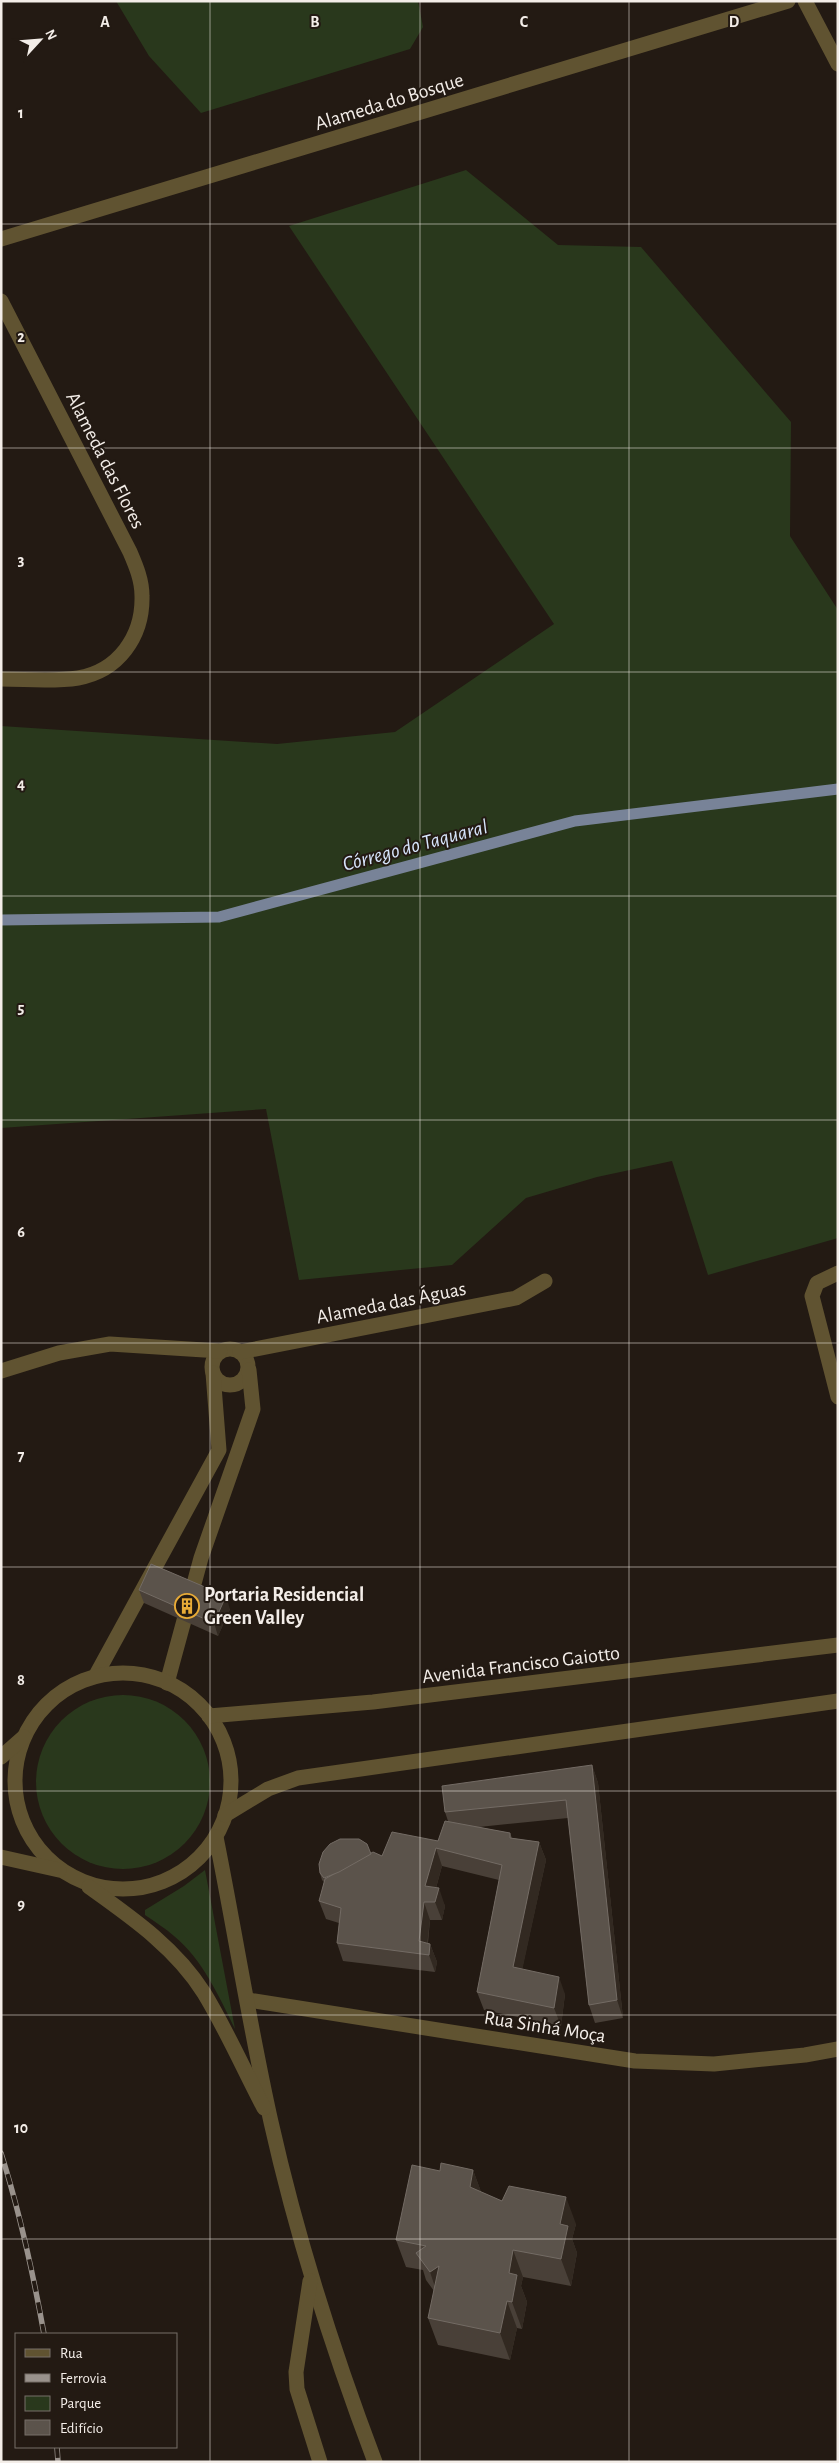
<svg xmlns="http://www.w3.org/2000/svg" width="839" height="2463" viewBox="0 0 839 2463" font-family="'Alegreya Sans',sans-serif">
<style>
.green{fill:#29381c}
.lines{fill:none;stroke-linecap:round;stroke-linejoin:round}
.stream{stroke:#788398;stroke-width:11}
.service{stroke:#605331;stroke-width:15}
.minor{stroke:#605331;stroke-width:15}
.tertiary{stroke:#605331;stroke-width:15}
.rail-casing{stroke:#99928c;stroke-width:5.5}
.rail{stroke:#231a13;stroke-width:4;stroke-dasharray:11;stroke-linecap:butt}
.wall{fill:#494038}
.shaded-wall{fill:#322921}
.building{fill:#5b534b;stroke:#736b64}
.grid{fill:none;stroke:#f3ede8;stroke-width:1;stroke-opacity:0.55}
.labels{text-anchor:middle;stroke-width:4;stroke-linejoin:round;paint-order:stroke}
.street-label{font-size:20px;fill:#f3ede8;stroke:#231a13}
.poi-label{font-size:20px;font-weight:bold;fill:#f3ede8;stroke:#231a13;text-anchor:start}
.water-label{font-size:21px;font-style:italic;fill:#d7e5fc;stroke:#231a13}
.grid-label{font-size:16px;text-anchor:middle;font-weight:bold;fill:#f3ede8;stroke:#231a13;stroke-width:4;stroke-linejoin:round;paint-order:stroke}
</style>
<rect width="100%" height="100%" fill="#231a13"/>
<g class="green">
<polygon points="116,1 418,1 423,27 410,49 201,113 149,56"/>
<polygon points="466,170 558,245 641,247 791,422 790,536 838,610 838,1238 708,1275 672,1161 597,1177 526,1198 452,1265 299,1280 266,1109 1,1128 1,726 277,744 395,732 554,624 289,226"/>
<circle cx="123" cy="1782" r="87"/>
<path d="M205,1870L235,2029C219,1996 202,1959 174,1936C165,1928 155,1922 145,1915V1910L184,1886Z"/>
</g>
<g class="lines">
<polyline class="stream" points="1,920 219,917 575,821 838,789"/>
<polyline class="service" points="838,1273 817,1283 812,1296 838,1397"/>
<g class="minor">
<polyline points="805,1 838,64"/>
<polyline points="1,239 788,1"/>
<path d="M1,301L130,552C136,566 142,580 142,596C143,637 118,671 78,678C53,682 26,679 1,679"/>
<circle cx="230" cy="1367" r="18"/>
<polyline points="240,1352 516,1298 545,1281"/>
<polyline points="1,1371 59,1353 110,1344 220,1351"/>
<polyline points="96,1675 219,1450 213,1373"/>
<polyline points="167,1683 201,1558 253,1409 249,1370"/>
<polyline points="248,2000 635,2061 714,2064 805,2055 838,2049"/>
</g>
<g class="tertiary">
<circle cx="123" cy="1781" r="108"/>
<polyline points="209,1716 373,1702 838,1645"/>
<polyline points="1,1757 24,1737"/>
<polyline points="225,1815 268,1789 298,1778 838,1701"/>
<path d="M216,1837C235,1932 250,2028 271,2122C297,2238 333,2351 375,2462"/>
<polyline points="1,1857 59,1870"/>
<path d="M89,1887C131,1917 176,1948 204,1993C226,2029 244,2070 264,2108"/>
<polyline points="310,2281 296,2372 297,2389 320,2462"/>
</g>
<defs>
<g id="rail">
<path d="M1,2153C20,2213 33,2273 44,2334"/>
<polyline points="57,2447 58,2462"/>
</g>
</defs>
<use href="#rail" class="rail-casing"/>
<use href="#rail" class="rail"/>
</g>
<g class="wall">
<polygon points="139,1590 230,1609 218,1636 144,1603"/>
<polygon points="592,1765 598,1783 623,2018 595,2023 589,2005 568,1818 479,1827 510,1833 512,1838 539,1842 546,1860 522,1969 565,1994 561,2026 484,2010 477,1992 499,1880 442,1866 436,1888 445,1906 442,1920 430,1920 428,1943 430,1944 437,1962 435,1972 343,1961 337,1943 339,1923 326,1919 319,1901 324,1882 322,1880 320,1873 371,1854 382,1856 438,1841 448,1821 445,1812"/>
<polygon points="473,2170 481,2192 502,2201 576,2224 572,2239 577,2253 571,2286 523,2277 521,2286 527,2302 522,2329 517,2328 510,2360 438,2345 428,2318 434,2291 426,2280 423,2270 406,2267 396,2240 440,2171"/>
</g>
<g class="shaded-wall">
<polygon points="226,1596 230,1609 218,1636 214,1623"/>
<polygon points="592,1765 598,1783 623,2018 617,2000"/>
<polygon points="539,1842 546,1860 519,1985 513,1967"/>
<polygon points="436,1848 442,1866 432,1902 425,1886"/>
<polygon points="439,1888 445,1906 442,1920 435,1902"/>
<polygon points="424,1902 430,1920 426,1954 419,1941"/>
<polygon points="430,1944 437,1962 435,1972 429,1955"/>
<polygon points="559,1977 565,1994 561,2026 554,2008"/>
<polygon points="473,2170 483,2197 470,2187"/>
<polygon points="566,2197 576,2224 572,2239 577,2253 571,2286 561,2259 560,2224"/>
<polygon points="513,2250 523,2277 521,2286 527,2302 522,2329 512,2302 509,2273"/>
<polygon points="439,2266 439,2299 430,2272"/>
<polygon points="507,2301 517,2328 510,2360 500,2333"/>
</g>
<g class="building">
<polygon points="151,1564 226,1596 214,1623 139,1590"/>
<polygon points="592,1765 617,2000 589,2005 566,1800 445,1812 442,1786"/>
<polygon points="445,1821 510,1833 510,1838 539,1842 513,1967 559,1977 554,2008 477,1992 502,1865 436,1848 425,1886 439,1888 435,1902 424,1902 419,1941 430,1944 429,1955 337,1943 341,1908 319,1901 325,1879 373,1852 382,1856 392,1832 438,1841"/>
<polygon points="340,1839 359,1839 367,1844 371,1854 339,1872 324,1878 320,1873 319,1864 323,1852 330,1844"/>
<polygon points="441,2163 473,2170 470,2187 502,2201 509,2186 566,2197 560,2224 568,2226 561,2259 513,2250 509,2273 517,2275 512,2302 507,2301 500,2333 428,2318 439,2266 430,2272 416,2253 426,2246 396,2240 412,2165 440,2171"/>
</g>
<path class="grid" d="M210,1V2462M420,1V2462M629,1V2462M1,224H838M1,448H838M1,672H838M1,896H838M1,1120H838M1,1343H838M1,1567H838M1,1791H838M1,2015H838M1,2239H838"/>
<defs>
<symbol id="building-ring" viewBox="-11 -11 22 22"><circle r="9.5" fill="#231a13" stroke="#e8ab37" stroke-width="1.5"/><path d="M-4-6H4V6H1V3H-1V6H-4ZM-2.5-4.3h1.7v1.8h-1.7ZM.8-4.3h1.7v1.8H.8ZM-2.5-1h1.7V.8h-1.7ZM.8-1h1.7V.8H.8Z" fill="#e8ab37"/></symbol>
</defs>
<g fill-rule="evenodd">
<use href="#building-ring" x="173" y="1592" width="28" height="28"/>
</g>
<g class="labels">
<g class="street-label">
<text transform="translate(389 101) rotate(-17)" y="7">Alameda do Bosque</text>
<text transform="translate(106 460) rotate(63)" y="7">Alameda das Flores</text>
<text transform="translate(391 1302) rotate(-11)" y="7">Alameda das Águas</text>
<text transform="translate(521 1664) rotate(-7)" y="7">Avenida Francisco Gaiotto</text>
<text transform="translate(545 2026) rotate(9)" y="7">Rua Sinhá Moça</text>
</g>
<g class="poi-label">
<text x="204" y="1601">Portaria Residencial<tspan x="204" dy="23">Green Valley</tspan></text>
</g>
<g class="water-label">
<text transform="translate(415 845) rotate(-15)" y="7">Córrego do Taquaral</text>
</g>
</g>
<g class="grid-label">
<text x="105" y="27">A</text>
<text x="315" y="27">B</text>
<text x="524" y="27">C</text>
<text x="734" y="27">D</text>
<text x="21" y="118">1</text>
<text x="21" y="342">2</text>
<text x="21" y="565">3</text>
<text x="21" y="789">4</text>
<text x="21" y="1013">5</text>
<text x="21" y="1237">6</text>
<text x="21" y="1461">7</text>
<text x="21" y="1685">8</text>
<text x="21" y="1909">9</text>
<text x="21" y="2133">10</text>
</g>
<rect width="839" height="2463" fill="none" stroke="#f3ede8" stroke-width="5"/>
<rect x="15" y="2333" width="162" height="115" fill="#231a13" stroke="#766e68"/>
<rect x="25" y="2349" width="25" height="8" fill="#605331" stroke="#766e68"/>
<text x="60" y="2358" font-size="15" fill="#f3ede8">Rua</text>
<rect x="25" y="2374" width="25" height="8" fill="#99928c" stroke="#766e68"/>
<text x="60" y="2383" font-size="15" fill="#f3ede8">Ferrovia</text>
<rect x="25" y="2396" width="25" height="15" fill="#29381c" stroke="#766e68"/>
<text x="60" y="2408" font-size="15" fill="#f3ede8">Parque</text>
<rect x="25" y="2420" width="25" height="15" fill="#5b534b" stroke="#766e68"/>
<text x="60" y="2433" font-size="15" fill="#f3ede8">Edifício</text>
<g transform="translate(40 40) rotate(64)" stroke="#231a13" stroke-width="4" paint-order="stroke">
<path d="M0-4L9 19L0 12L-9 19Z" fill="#f3ede8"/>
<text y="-8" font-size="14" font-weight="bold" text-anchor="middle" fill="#f3ede8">N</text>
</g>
</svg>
